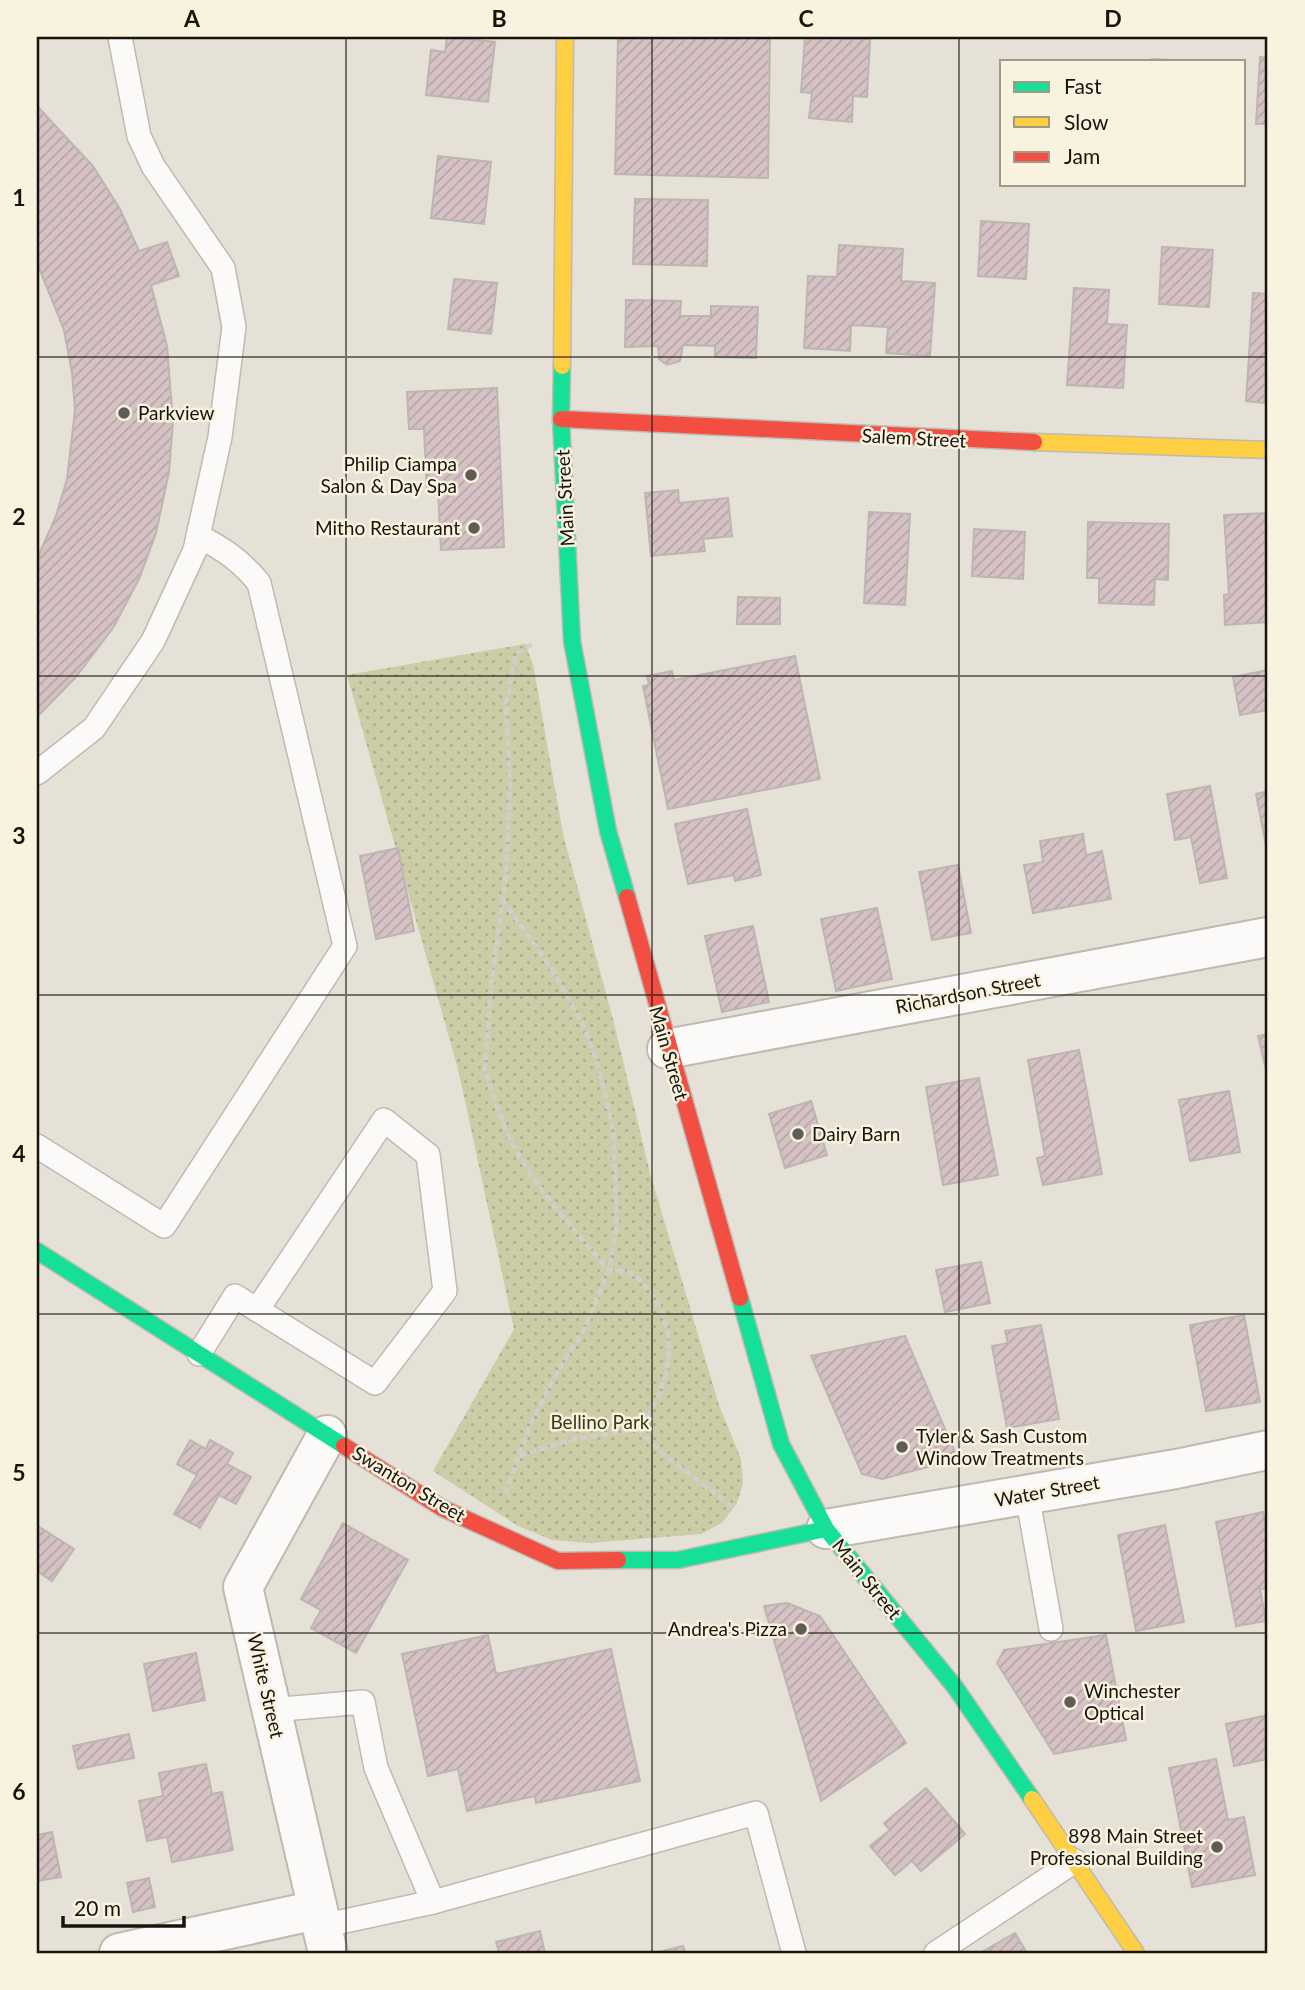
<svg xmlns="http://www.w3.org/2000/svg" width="1305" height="1990" viewBox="0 0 1305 1990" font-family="Lato,sans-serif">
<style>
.green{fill:url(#green-dots)}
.building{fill:url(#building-hatch);stroke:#bcb6b3;stroke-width:2}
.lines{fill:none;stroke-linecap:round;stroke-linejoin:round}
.lane-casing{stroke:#bebab2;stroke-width:26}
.street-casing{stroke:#bebab2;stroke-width:42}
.fast-casing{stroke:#bebab2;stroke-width:19}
.slow-casing{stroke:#bebab2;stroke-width:19}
.jam-casing{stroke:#bebab2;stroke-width:19}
.path{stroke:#d1cfcc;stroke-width:4.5;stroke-dasharray:7 3.5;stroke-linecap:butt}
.lane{stroke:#fbfaf9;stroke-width:23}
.street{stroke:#fbfaf9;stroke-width:38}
.fast{stroke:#16e098;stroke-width:16}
.slow{stroke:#ffcf43;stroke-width:16}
.jam{stroke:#f24e42;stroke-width:16}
.grid{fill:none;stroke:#16140d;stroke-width:2;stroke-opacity:0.55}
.poi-dot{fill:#5f5c54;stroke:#f9f2de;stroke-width:2.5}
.labels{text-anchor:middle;stroke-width:5;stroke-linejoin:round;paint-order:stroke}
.poi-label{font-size:19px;fill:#16140d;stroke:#f9f2de;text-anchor:start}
.street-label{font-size:19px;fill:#16140d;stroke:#f9f2de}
.park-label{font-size:19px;fill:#373914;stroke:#f9f2de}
.neatline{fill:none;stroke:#16140d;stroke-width:2.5}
.grid-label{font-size:23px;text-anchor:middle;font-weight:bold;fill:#16140d}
</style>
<defs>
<pattern id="green-dots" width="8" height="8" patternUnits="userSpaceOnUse" patternTransform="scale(1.75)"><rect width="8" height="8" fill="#cccda6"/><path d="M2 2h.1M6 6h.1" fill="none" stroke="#aeaf8e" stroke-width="1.8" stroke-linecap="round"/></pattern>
<pattern id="building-hatch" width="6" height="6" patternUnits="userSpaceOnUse" patternTransform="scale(1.75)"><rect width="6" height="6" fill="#d6c2c4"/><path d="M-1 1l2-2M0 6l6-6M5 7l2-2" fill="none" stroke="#b7a6a7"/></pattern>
</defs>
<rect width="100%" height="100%" fill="#e6e1d7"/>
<polygon class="green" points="525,644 533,664 563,834 614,1023 650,1173 719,1405 741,1459 743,1483 737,1503 722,1523 701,1534 589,1543 552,1540 518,1526 433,1471 514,1329 459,1073 347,675"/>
<g class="building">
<polygon points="447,37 495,42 488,102 426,95 431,50 445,52"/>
<polygon points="618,37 770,37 768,178 615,174"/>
<polygon points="805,37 870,39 867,97 853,96 852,122 809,118 812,93 801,92"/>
<polygon points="1260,57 1268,58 1268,124 1256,124"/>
<polygon points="1152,59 1193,61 1152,61"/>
<polygon points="37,106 93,166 120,209 139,251 167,242 179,276 151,285 167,346 173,422 169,472 156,533 139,579 113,628 75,678 37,717 37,559 56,516 67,479 75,410 72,373 64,330 37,263"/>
<polygon points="438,156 491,162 484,224 431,218"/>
<polygon points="635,199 708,200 707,266 633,264"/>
<polygon points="981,221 1029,224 1026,279 978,276"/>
<polygon points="839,245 903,249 901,281 935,283 930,356 886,353 888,327 851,325 850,351 804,348 808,276 837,277"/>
<polygon points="1162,247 1213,250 1209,307 1159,304"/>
<polygon points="454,279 497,283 491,334 448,329"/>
<polygon points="1074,288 1109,290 1107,324 1127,325 1123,388 1067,385"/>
<polygon points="1253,293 1268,294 1268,392 1265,391 1264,403 1246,401"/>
<polygon points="626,300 681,301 680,316 711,316 711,306 758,307 756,358 715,357 715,346 683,345 680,361 667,365 659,359 658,346 625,347"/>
<polygon points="497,388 504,547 441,550 438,492 427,493 424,429 409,429 407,392"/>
<polygon points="678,490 679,503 728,498 732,536 703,539 705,551 651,556 645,493"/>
<polygon points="869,512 910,514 905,605 864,603"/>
<polygon points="1268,513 1268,622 1225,625 1224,595 1229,594 1224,515"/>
<polygon points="1088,522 1169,524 1168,580 1155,579 1154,605 1099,603 1099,578 1087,578"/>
<polygon points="974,529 1025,532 1023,579 972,576"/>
<polygon points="738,597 780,598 780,624 737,624"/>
<polygon points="795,656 820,779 668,809 643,686 649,685 647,676 672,671 674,680"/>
<polygon points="1268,670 1268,710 1240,715 1233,677"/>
<polygon points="1210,786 1227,878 1200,883 1191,837 1175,840 1167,794"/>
<polygon points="1268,791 1268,856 1256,794"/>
<polygon points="747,809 761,875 735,881 734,875 688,884 675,824"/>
<polygon points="1083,834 1086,855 1102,851 1111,899 1033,913 1024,865 1043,862 1040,841"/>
<polygon points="398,848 414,931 376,939 360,856"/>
<polygon points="958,865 971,933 932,940 919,872"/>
<polygon points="877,908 892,979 836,991 821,919"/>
<polygon points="753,926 769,1002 722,1012 705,936"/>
<polygon points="1268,1034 1268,1078 1258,1036"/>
<polygon points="1079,1050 1102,1174 1043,1185 1037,1158 1045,1156 1028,1060"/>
<polygon points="979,1078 998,1175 943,1185 926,1087"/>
<polygon points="1229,1091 1240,1152 1190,1161 1179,1100"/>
<polygon points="811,1101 827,1155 785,1168 769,1114"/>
<polygon points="981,1262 990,1303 945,1312 936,1270"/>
<polygon points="1244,1315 1260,1402 1206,1411 1190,1325"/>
<polygon points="1041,1325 1059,1419 1007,1428 992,1346 1008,1343 1005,1331"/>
<polygon points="905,1336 958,1459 882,1479 862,1474 811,1356"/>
<polygon points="190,1440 206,1449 210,1440 233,1453 227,1464 251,1477 236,1504 219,1495 200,1528 174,1514 197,1475 177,1464"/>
<polygon points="1263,1512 1268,1539 1268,1588 1260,1589 1266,1621 1236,1626 1216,1522"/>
<polygon points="343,1523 408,1560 356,1653 311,1628 321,1610 301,1599"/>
<polygon points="1165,1525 1184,1622 1136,1631 1118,1535"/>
<polygon points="38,1526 74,1549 52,1581 37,1571"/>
<polygon points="787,1603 820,1616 906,1743 821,1801 764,1606"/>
<polygon points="488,1635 496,1674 611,1649 640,1781 536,1803 535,1796 467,1811 458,1769 428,1776 402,1654"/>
<polygon points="1106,1635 1126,1740 1054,1754 997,1663 1004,1650"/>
<polygon points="196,1653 205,1700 153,1711 144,1664"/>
<polygon points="1268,1715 1268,1759 1234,1766 1226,1724"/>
<polygon points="129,1734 134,1758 78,1769 73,1746"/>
<polygon points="1216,1759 1228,1820 1244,1817 1255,1875 1192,1887 1169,1768"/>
<polygon points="206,1764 212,1794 222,1792 233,1850 172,1862 167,1837 147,1841 139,1801 163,1796 159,1773"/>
<polygon points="926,1788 965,1834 921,1871 912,1861 895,1875 870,1846 890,1830 884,1823"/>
<polygon points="52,1832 61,1877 37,1881 37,1835"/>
<polygon points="149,1878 155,1907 133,1912 127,1883"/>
<polygon points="540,1931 545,1953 494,1953 499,1952 496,1942"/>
<polygon points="1015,1933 1027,1953 980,1953"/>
<polygon points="683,1946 685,1953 655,1953"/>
</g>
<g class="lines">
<defs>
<g id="lane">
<polyline points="37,773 94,728 153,641 195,550 220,437 234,327 223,268 153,166 139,136 120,37"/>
<path d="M37,1146L164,1226L345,946L259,583C241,561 224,549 198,536"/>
<polyline points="199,1354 235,1296 375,1383 445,1291 428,1155 384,1120 257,1310"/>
<polyline points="1027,1494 1051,1629"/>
<polyline points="271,1710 363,1702 376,1768 433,1902 322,1926"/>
<polyline points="433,1902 756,1813 794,1953"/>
<polyline points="936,1953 1075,1861"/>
</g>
<g id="street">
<polyline points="667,1049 1268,937"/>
<polyline points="327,1435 243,1587 328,1953"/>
<polyline points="826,1529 1176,1469 1268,1450"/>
<polyline points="119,1953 317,1910"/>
</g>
<g id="fast">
<polyline points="562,366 561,419 572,641 608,831 627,897"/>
<polyline points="37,1251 344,1446"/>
<polyline points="740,1298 781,1444 826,1529 955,1687 1032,1799"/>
<polyline points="618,1560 678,1560 826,1529"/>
</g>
<g id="slow">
<polyline points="562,366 565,37"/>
<polyline points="1034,442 1268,450"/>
<polyline points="1032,1799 1136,1953"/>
</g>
<g id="jam">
<polyline points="561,419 1034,442"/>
<polyline points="627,897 740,1298"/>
<polyline points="344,1446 442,1508 558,1561 618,1560"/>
</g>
</defs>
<use href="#lane" class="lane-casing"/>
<use href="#street" class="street-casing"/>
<use href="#fast" class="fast-casing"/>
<use href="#slow" class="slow-casing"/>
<use href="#jam" class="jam-casing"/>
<g class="path">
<polyline points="502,899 552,969 584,1027 598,1064 613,1129 617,1224 609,1270 585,1328 563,1362 531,1423 505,1494"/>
<polyline points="638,1429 665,1456 733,1507"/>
<path d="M520,1456L570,1440L638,1429C671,1389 683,1329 646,1288C642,1283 637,1275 631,1273C624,1271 616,1271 609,1270C577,1233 540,1194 516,1150C502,1125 494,1097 485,1069L491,986L506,875L510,785L506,703L516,654L534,643"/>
</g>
<use href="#lane" class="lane"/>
<use href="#street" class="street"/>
<use href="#fast" class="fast"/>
<use href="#slow" class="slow"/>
<use href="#jam" class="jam"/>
</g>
<path class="grid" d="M346,37V1953M652,37V1953M959,37V1953M37,357H1268M37,676H1268M37,995H1268M37,1314H1268M37,1633H1268"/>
<g class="poi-dot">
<circle cx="124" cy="413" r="7"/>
<circle cx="471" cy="475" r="7"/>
<circle cx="474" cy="528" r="7"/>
<circle cx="798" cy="1134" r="7"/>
<circle cx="902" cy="1447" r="7"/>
<circle cx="801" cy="1629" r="7"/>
<circle cx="1070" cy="1702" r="7"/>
<circle cx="1217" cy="1847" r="7"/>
</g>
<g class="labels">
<g class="poi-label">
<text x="138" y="420">Parkview</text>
<text x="457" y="471" text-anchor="end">Philip Ciampa<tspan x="457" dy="22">Salon &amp; Day Spa</tspan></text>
<text x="460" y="535" text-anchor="end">Mitho Restaurant</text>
<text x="812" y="1141">Dairy Barn</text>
<text x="916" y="1443">Tyler &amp; Sash Custom<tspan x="916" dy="22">Window Treatments</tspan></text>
<text x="787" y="1636" text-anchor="end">Andrea's Pizza</text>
<text x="1084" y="1698">Winchester<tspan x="1084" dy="22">Optical</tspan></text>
<text x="1203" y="1843" text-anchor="end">898 Main Street<tspan x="1203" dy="22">Professional Building</tspan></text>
</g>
<g class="street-label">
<text transform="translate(914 438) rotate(3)" y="7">Salem Street</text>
<text transform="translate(565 498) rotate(-93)" y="7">Main Street</text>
<text transform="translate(968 993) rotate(-11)" y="7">Richardson Street</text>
<text transform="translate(669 1053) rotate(74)" y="7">Main Street</text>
<text transform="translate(409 1484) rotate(31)" y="7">Swanton Street</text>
<text transform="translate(1047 1491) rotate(-10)" y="7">Water Street</text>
<text transform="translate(867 1579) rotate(51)" y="7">Main Street</text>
<text transform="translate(266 1686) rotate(77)" y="7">White Street</text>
</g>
<g class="park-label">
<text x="600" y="1429">Bellino Park</text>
</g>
</g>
<rect width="1305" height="1990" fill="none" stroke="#f9f2de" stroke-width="77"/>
<rect x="1000" y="60" width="245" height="126" fill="#f9f2de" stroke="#9e998a" stroke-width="2"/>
<rect x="1014" y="82" width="35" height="10" fill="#16e098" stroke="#9e998a" stroke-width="2"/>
<text x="1064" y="94" font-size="21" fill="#16140d">Fast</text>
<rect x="1014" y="117" width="35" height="10" fill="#ffcf43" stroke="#9e998a" stroke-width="2"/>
<text x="1064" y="130" font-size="21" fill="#16140d">Slow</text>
<rect x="1014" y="152" width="35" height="10" fill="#f24e42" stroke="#9e998a" stroke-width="2"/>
<text x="1064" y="164" font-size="21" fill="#16140d">Jam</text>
<path d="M63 1916v10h121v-10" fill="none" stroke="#16140d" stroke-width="3.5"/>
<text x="74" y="1916" font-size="21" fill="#16140d" stroke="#f9f2de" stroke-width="5" paint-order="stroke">20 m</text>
<rect x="38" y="38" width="1228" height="1914" class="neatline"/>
<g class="grid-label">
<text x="192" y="27">A</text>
<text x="499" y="27">B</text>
<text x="806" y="27">C</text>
<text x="1113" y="27">D</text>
<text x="19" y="206">1</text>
<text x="19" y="525">2</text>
<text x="19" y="844">3</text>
<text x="19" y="1162">4</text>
<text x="19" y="1481">5</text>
<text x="19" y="1800">6</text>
</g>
</svg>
